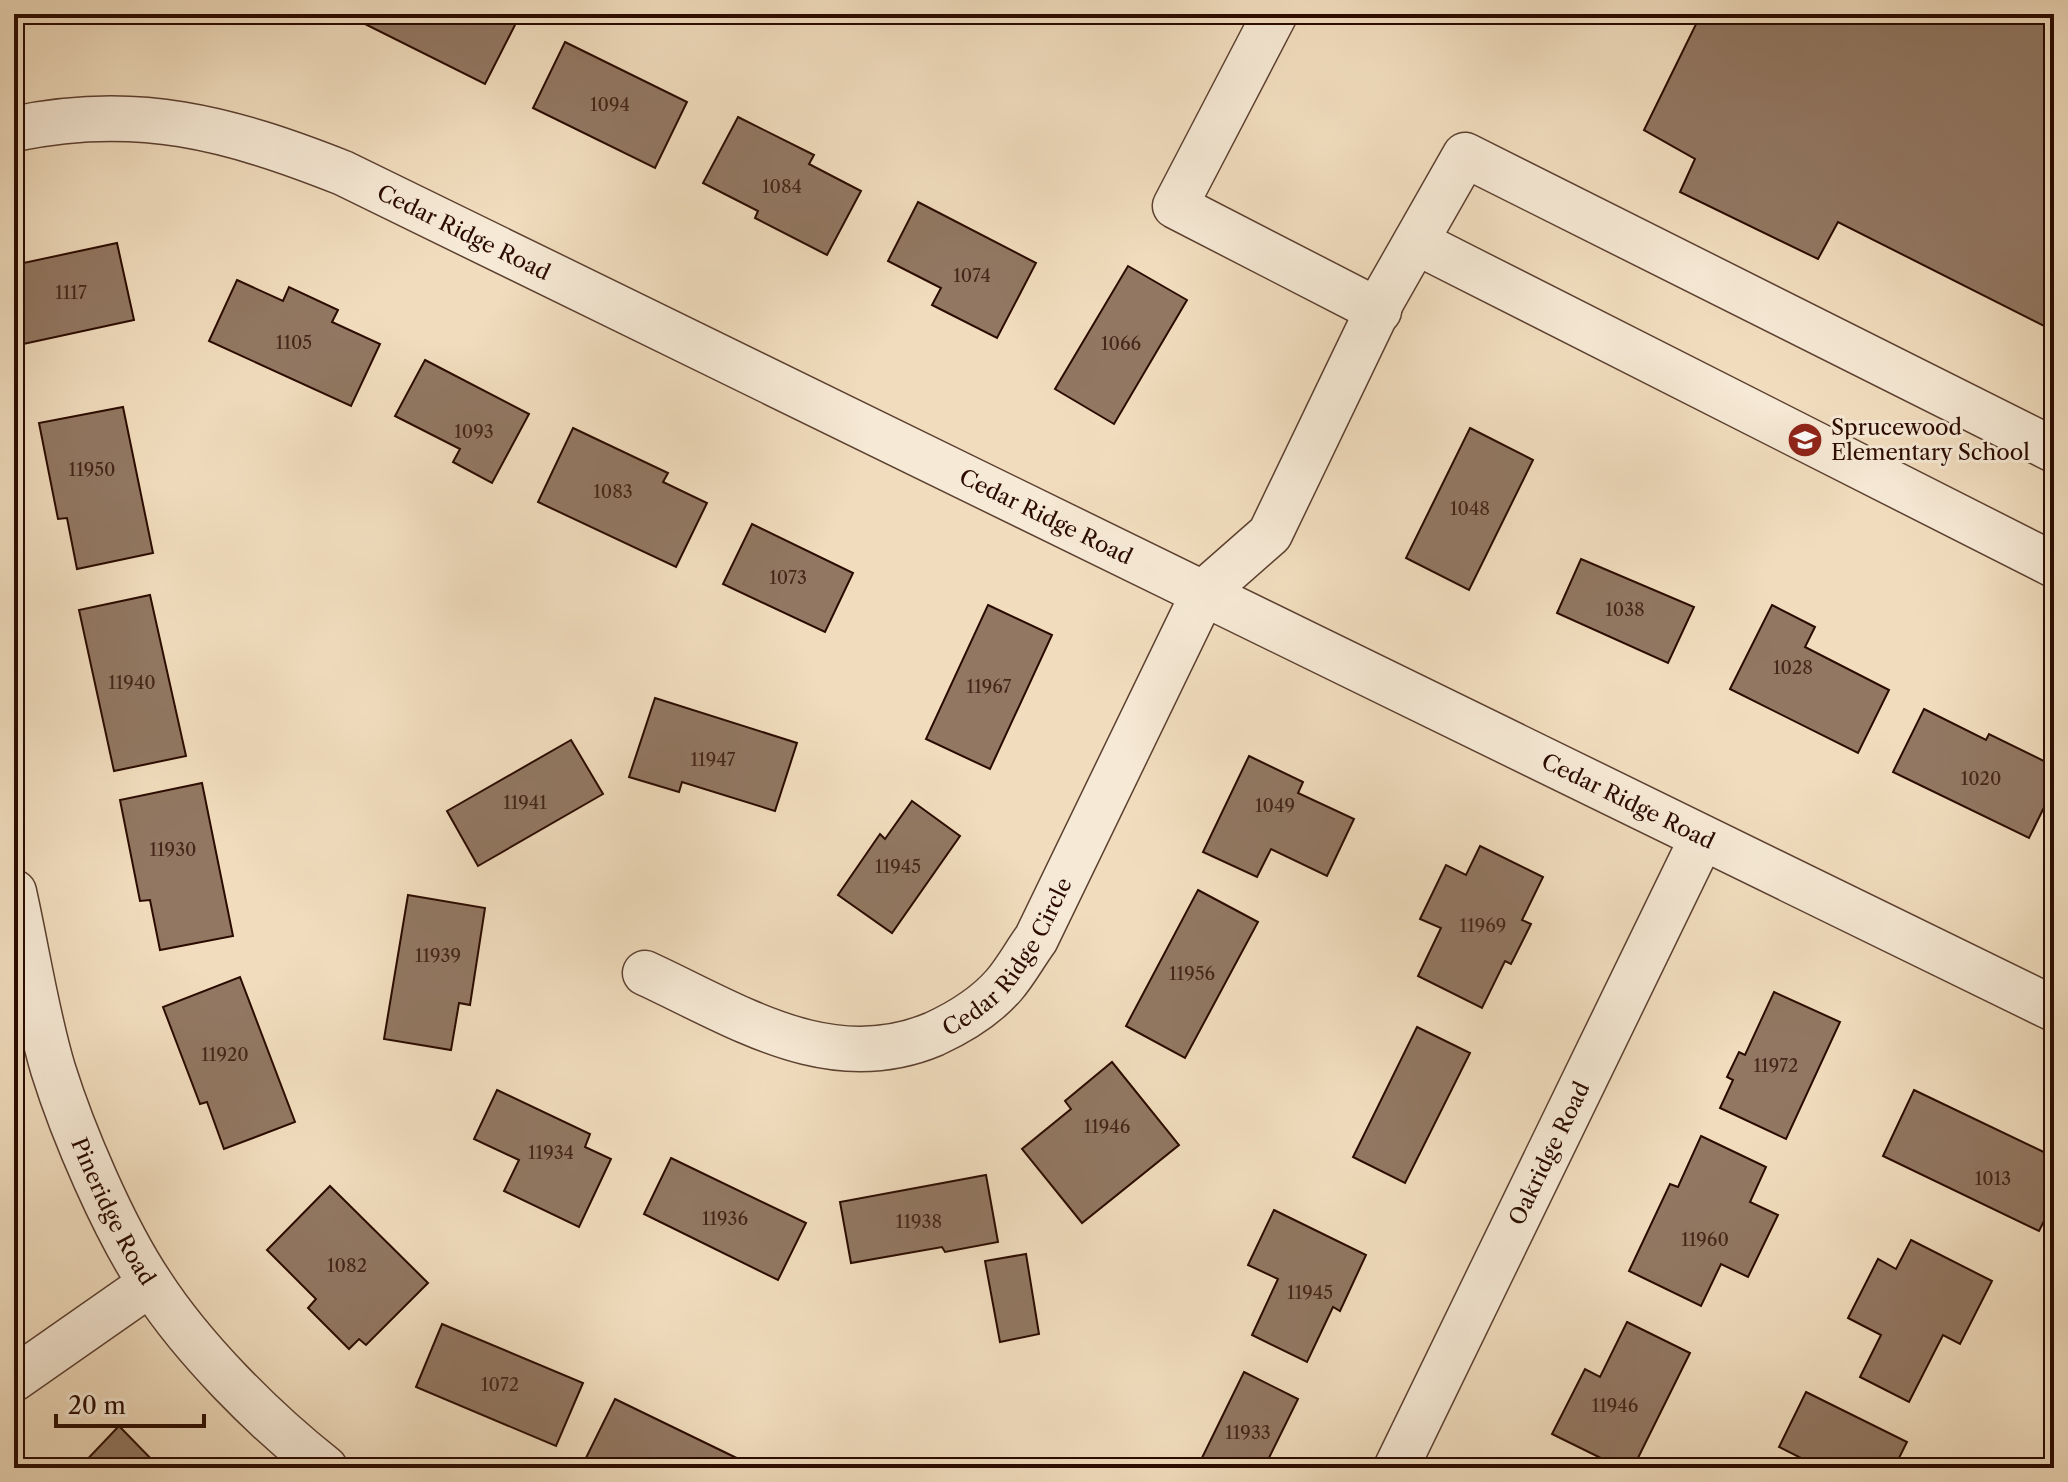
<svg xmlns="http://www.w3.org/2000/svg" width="2068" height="1482" viewBox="0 0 2068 1482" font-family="'Libre Caslon Text',serif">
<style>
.building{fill:#927863;stroke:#2b0b00;stroke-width:2}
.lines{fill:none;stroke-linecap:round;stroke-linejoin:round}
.minor-casing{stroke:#5c4030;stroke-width:47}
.minor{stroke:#f6e9d5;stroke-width:44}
.labels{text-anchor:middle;stroke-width:6;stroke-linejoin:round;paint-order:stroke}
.number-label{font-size:18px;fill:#452619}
.street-label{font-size:22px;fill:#2b0b00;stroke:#f6e9d5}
.poi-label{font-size:22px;fill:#2b0b00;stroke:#f6e9d5;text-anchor:start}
</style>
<rect width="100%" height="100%" fill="#f1ddbe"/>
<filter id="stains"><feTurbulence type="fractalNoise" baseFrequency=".0025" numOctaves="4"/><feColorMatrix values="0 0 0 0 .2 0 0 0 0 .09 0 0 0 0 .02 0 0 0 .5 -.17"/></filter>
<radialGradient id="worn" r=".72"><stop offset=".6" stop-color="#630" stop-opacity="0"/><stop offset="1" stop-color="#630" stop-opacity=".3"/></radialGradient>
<g class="building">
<polygon points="368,14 502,14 517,21 485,84 363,23"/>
<polygon points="1701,14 2054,14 2054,331 1838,222 1818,259 1680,192 1695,159 1644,130"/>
<polygon points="565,42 687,102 655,168 533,108"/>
<polygon points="738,117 814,155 809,164 861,191 827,255 755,218 758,211 703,183"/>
<polygon points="918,202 1036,263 997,338 932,305 941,288 888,261"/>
<polygon points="117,243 134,320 14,346 14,265"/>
<polygon points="1128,266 1187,300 1114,424 1055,389"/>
<polygon points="237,280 283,301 289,287 338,310 332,322 380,344 351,406 209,341"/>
<polygon points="425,360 529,414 492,483 453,462 460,449 395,416"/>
<polygon points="123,407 153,553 77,569 67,518 58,519 39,423"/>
<polygon points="573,428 668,473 663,482 707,503 676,567 538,502"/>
<polygon points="1470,428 1533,460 1469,590 1406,558"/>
<polygon points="752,524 853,573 825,632 723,584"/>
<polygon points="1581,559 1694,607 1668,663 1557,613"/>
<polygon points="150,595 186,756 114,771 79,610"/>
<polygon points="988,605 1052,635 990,769 926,739"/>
<polygon points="1772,605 1815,627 1805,647 1889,690 1858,753 1730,689"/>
<polygon points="655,698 797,743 775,811 682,782 679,792 629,777"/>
<polygon points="1924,709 1986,740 1989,734 2054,766 2054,787 2029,838 1893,772"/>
<polygon points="571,740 603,794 478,866 447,811"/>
<polygon points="1249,756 1303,782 1298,793 1354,819 1327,876 1271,849 1257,877 1203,852"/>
<polygon points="202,783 233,936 160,950 150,900 140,901 120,800"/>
<polygon points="912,801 960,836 892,933 838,895 880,834 885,839"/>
<polygon points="1480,846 1543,877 1522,920 1531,924 1511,964 1505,961 1482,1008 1418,976 1441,928 1420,919 1446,865 1466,875"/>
<polygon points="1198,890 1258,922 1185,1058 1126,1026"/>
<polygon points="408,895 485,908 470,1005 459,1003 451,1050 384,1039"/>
<polygon points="240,977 295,1122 224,1149 207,1102 200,1104 163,1007"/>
<polygon points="1774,992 1840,1022 1786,1139 1720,1108 1733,1080 1727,1077 1739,1052 1745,1055"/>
<polygon points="1417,1027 1470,1053 1405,1183 1353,1157"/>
<polygon points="1112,1062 1179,1145 1082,1223 1022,1149 1071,1109 1065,1101"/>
<polygon points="497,1090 590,1134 585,1147 611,1159 579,1227 504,1191 519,1160 474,1139"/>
<polygon points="1914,1090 2054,1157 2054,1201 2039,1231 1883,1156"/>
<polygon points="1701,1136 1766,1167 1750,1202 1778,1215 1748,1277 1721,1264 1701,1306 1629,1271 1670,1184 1678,1187"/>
<polygon points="671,1158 806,1223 778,1280 644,1214"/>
<polygon points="986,1175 998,1242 945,1252 942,1247 851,1263 840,1202"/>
<polygon points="330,1186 428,1283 366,1345 359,1339 349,1349 308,1308 316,1299 267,1250"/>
<polygon points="1274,1210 1366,1255 1340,1311 1333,1307 1307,1362 1252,1335 1278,1279 1248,1265"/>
<polygon points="1911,1240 1992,1281 1960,1344 1943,1335 1909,1402 1860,1377 1881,1335 1848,1318 1878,1259 1896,1269"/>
<polygon points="1026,1254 1039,1334 1000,1342 985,1261"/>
<polygon points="1627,1322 1690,1353 1633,1468 1621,1468 1552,1434 1585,1369 1600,1377"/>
<polygon points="442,1324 583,1383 556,1446 416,1387"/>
<polygon points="1244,1372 1298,1399 1264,1468 1197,1468"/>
<polygon points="1806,1392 1907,1442 1894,1468 1809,1468 1811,1463 1779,1447"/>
<polygon points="615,1399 747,1463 744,1468 581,1468"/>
<polygon points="119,1426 160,1468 79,1468"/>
</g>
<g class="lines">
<defs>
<g id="minor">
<polyline points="1275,14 1175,206 1379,311"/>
<path id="s1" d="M14,129C137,103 229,128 343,173L2054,1009"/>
<polyline points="1416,242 2054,565"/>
<path id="s2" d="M14,892C27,950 36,1012 53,1069C73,1133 114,1229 151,1284C193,1349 264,1420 325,1468"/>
<path id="s3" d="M645,973C738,1016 830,1078 934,1034C960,1022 985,1007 1004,985C1016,971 1025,954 1036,939L1204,592L1270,534L1383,299L1465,155L2054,450"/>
<polyline points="14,1379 150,1284"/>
<path id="s4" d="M1396,1468L1702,838"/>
</g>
</defs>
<use href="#minor" class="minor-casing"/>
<use href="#minor" class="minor"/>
</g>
<defs>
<symbol id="school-disc" viewBox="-11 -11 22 22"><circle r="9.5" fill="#8f2418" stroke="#f6e9d5"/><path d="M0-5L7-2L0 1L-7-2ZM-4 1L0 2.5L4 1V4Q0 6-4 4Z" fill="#fff"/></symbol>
</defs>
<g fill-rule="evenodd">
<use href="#school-disc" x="1785" y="420" width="40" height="40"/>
</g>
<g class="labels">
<g class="number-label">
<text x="610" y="111">1094</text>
<text x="782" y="193">1084</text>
<text x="972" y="282">1074</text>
<text x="71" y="299">1117</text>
<text x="294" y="349">1105</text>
<text x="1121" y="350">1066</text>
<text x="474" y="438">1093</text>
<text x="92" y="476">11950</text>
<text x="613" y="498">1083</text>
<text x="1470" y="515">1048</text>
<text x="788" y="584">1073</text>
<text x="1625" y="616">1038</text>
<text x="1793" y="674">1028</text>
<text x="132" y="689">11940</text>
<text x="989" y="693">11967</text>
<text x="713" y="766">11947</text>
<text x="1981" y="785">1020</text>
<text x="525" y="809">11941</text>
<text x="1275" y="812">1049</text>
<text x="173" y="856">11930</text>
<text x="898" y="873">11945</text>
<text x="1483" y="932">11969</text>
<text x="438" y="962">11939</text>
<text x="1192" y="980">11956</text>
<text x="225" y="1061">11920</text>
<text x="1776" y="1072">11972</text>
<text x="1107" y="1133">11946</text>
<text x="551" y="1159">11934</text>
<text x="1993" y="1185">1013</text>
<text x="725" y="1225">11936</text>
<text x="919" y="1228">11938</text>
<text x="1705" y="1246">11960</text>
<text x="347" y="1272">1082</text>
<text x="1310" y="1299">11945</text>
<text x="500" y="1391">1072</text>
<text x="1615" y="1412">11946</text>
<text x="1248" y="1439">11933</text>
</g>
<g class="street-label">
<text dy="8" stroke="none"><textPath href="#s1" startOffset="472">Cedar Ridge Road</textPath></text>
<text dy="8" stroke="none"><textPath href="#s1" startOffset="1120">Cedar Ridge Road</textPath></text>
<text dy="8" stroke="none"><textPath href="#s1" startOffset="1768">Cedar Ridge Road</textPath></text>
<text dy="8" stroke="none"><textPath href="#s3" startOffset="416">Cedar Ridge Circle</textPath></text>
<text dy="8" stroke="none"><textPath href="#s4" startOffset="350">Oakridge Road</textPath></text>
<text dy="8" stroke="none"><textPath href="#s2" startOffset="336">Pineridge Road</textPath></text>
</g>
<g class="poi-label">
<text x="1831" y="435">Sprucewood<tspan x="1831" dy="25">Elementary School</tspan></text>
</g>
</g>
<rect width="2068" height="1482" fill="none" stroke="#f1ddbe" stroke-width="48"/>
<rect x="16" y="16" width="2036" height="1450" fill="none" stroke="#2b0b00" stroke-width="4"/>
<rect x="24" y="24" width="2020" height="1434" fill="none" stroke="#2b0b00" stroke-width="2"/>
<path d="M56 1414v12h148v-12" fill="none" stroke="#2b0b00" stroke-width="4"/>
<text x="68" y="1414" font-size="24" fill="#2b0b00" stroke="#f6e9d5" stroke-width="6" paint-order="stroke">20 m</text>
<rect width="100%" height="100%" filter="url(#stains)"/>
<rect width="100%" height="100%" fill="url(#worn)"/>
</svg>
